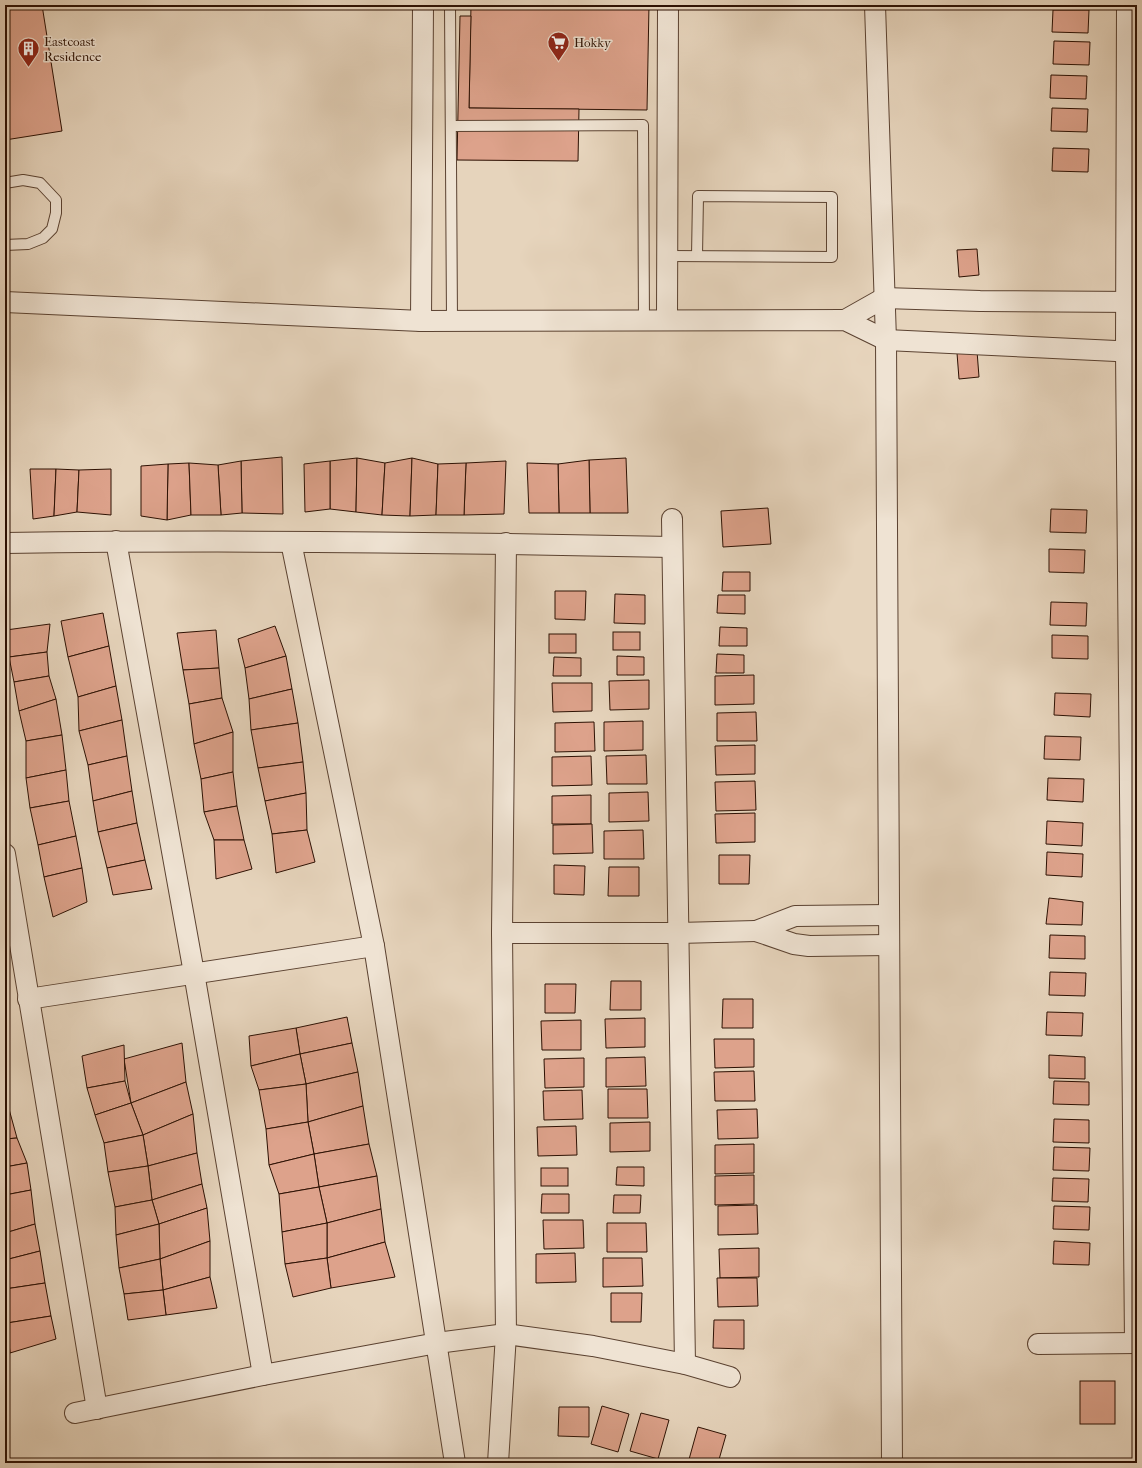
<svg xmlns="http://www.w3.org/2000/svg" width="1142" height="1468" viewBox="0 0 1142 1468" font-family="'IM FELL French Canon',serif">
<style>
.building{fill:#dda28b;stroke:#2d1103}
.lines{fill:none;stroke-linecap:round;stroke-linejoin:round}
.service-casing{stroke:#5b4231;stroke-width:12}
.minor-casing{stroke:#5b4231;stroke-width:22}
.service{stroke:#efe3d3;stroke-width:10}
.minor{stroke:#efe3d3;stroke-width:20}
.labels{text-anchor:middle;stroke-width:3;stroke-linejoin:round;paint-order:stroke}
.poi-label{font-size:13px;fill:#2d1103;stroke:#efe3d3;text-anchor:start}
</style>
<rect width="100%" height="100%" fill="#e6d4bc"/>
<filter id="stains"><feTurbulence type="fractalNoise" baseFrequency=".005" numOctaves="4"/><feColorMatrix values="0 0 0 0 .2 0 0 0 0 .09 0 0 0 0 .02 0 0 0 .5 -.17"/></filter>
<radialGradient id="worn" r=".72"><stop offset=".6" stop-color="#630" stop-opacity="0"/><stop offset="1" stop-color="#630" stop-opacity=".3"/></radialGradient>
<g class="building">
<polygon points="5,5 42,5 62,131 5,140"/>
<polygon points="471,5 649,5 647,110 469,108"/>
<polygon points="1057,5 1093,5 1093,8 1057,7"/>
<polygon points="1053,10 1089,10 1088,33 1052,32"/>
<polygon points="460,16 471,16 469,108 579,109 578,161 457,160"/>
<polygon points="1054,41 1090,42 1089,65 1053,64"/>
<polygon points="1051,75 1087,76 1086,99 1050,98"/>
<polygon points="1052,108 1088,109 1087,132 1051,131"/>
<polygon points="1053,148 1089,149 1088,172 1052,171"/>
<polygon points="977,249 979,275 959,277 957,250"/>
<polygon points="977,351 979,377 959,379 957,353"/>
<polygon points="282,457 283,514 242,513 241,461"/>
<polygon points="357,458 356,512 330,509 330,461"/>
<polygon points="357,458 385,463 382,515 356,512"/>
<polygon points="412,458 410,516 382,515 385,463"/>
<polygon points="412,458 438,464 436,515 410,516"/>
<polygon points="626,458 628,513 590,513 589,460"/>
<polygon points="589,460 590,513 559,513 558,464"/>
<polygon points="241,461 242,513 221,515 218,465"/>
<polygon points="330,461 330,509 305,512 304,464"/>
<polygon points="506,461 504,514 464,515 466,463"/>
<polygon points="189,463 191,515 167,520 168,464"/>
<polygon points="189,463 218,465 221,515 191,515"/>
<polygon points="466,463 464,515 436,515 438,464"/>
<polygon points="527,463 558,464 559,513 529,513"/>
<polygon points="168,464 167,520 141,516 141,466"/>
<polygon points="30,469 56,469 54,516 33,519"/>
<polygon points="56,469 79,470 77,512 54,516"/>
<polygon points="111,469 111,515 77,512 79,470"/>
<polygon points="768,508 771,544 723,547 721,511"/>
<polygon points="1051,509 1087,510 1086,533 1050,532"/>
<polygon points="1049,549 1085,550 1084,573 1049,572"/>
<polygon points="723,572 750,572 750,591 722,591"/>
<polygon points="555,591 586,591 585,620 555,619"/>
<polygon points="615,594 645,595 645,624 614,623"/>
<polygon points="718,595 745,595 745,614 717,613"/>
<polygon points="1051,602 1087,603 1086,626 1050,625"/>
<polygon points="103,613 109,646 68,657 61,621"/>
<polygon points="50,624 47,652 9,657 6,630"/>
<polygon points="275,626 286,656 245,668 238,639"/>
<polygon points="720,627 747,628 747,646 719,646"/>
<polygon points="216,630 219,668 183,670 177,633"/>
<rect x="613" y="632" width="27" height="18"/>
<rect x="549" y="634" width="27" height="19"/>
<polygon points="1052,635 1088,636 1088,659 1052,658"/>
<polygon points="109,646 116,686 78,697 68,657"/>
<polygon points="47,652 49,676 14,682 9,657"/>
<polygon points="717,654 744,655 744,673 716,673"/>
<polygon points="286,656 292,689 249,699 245,668"/>
<polygon points="617,656 644,657 644,675 617,675"/>
<polygon points="554,657 581,658 581,676 553,676"/>
<polygon points="219,668 222,698 189,704 183,670"/>
<polygon points="754,675 754,704 715,705 715,676"/>
<polygon points="49,676 56,699 19,711 14,682"/>
<polygon points="649,680 649,709 610,710 609,681"/>
<polygon points="552,683 592,683 592,711 553,712"/>
<polygon points="116,686 122,720 79,731 78,697"/>
<polygon points="292,689 298,723 251,730 249,699"/>
<polygon points="1055,693 1091,694 1090,717 1054,715"/>
<polygon points="222,698 233,732 194,744 189,704"/>
<polygon points="56,699 62,735 26,741 19,711"/>
<polygon points="756,712 757,741 717,741 717,713"/>
<polygon points="122,720 127,756 88,765 79,731"/>
<polygon points="643,721 643,750 604,751 604,722"/>
<polygon points="594,722 595,751 555,752 555,723"/>
<polygon points="298,723 303,762 258,768 251,730"/>
<polygon points="233,732 233,772 201,779 194,744"/>
<polygon points="62,735 66,770 26,778 26,741"/>
<polygon points="1045,736 1081,737 1080,760 1044,759"/>
<polygon points="755,745 755,774 716,775 715,746"/>
<polygon points="646,755 647,784 607,784 606,756"/>
<polygon points="127,756 132,791 93,801 88,765"/>
<polygon points="591,756 592,785 552,786 552,757"/>
<polygon points="303,762 306,793 265,801 258,768"/>
<polygon points="66,770 69,801 30,808 26,778"/>
<polygon points="233,772 237,806 204,812 201,779"/>
<polygon points="1048,778 1084,779 1083,802 1047,800"/>
<polygon points="755,781 756,810 716,811 715,782"/>
<polygon points="132,791 137,823 98,832 93,801"/>
<polygon points="648,792 649,821 609,822 609,793"/>
<polygon points="306,793 307,830 272,834 265,801"/>
<polygon points="591,795 591,824 552,824 552,796"/>
<polygon points="69,801 76,836 38,845 30,808"/>
<polygon points="237,806 244,840 214,840 204,812"/>
<polygon points="755,813 755,842 716,843 715,814"/>
<polygon points="1047,821 1083,823 1082,846 1046,844"/>
<polygon points="137,823 145,860 107,868 98,832"/>
<polygon points="592,824 593,853 553,854 553,825"/>
<polygon points="307,830 315,862 276,873 272,834"/>
<polygon points="643,830 644,859 604,859 604,831"/>
<polygon points="76,836 82,868 44,877 38,845"/>
<polygon points="214,840 244,840 252,869 216,879"/>
<polygon points="1047,852 1083,854 1082,877 1046,875"/>
<polygon points="719,855 750,855 749,884 719,884"/>
<polygon points="145,860 152,889 113,895 107,868"/>
<polygon points="554,865 585,866 584,895 554,894"/>
<polygon points="609,867 639,867 639,896 608,896"/>
<polygon points="82,868 87,902 53,917 44,877"/>
<polygon points="1049,898 1083,902 1082,925 1046,924"/>
<polygon points="1050,935 1085,936 1085,959 1049,958"/>
<polygon points="1050,972 1086,973 1085,996 1049,995"/>
<polygon points="611,981 641,981 641,1010 610,1010"/>
<polygon points="545,984 576,984 575,1013 545,1013"/>
<polygon points="723,999 753,999 753,1028 722,1028"/>
<polygon points="1047,1012 1083,1013 1082,1036 1046,1035"/>
<polygon points="347,1017 352,1043 300,1054 296,1028"/>
<polygon points="645,1018 645,1047 606,1048 605,1019"/>
<polygon points="581,1020 581,1050 542,1050 541,1021"/>
<polygon points="296,1028 300,1054 251,1066 249,1036"/>
<polygon points="714,1039 754,1039 754,1067 715,1068"/>
<polygon points="182,1043 186,1082 131,1103 124,1059"/>
<polygon points="352,1043 358,1072 306,1084 300,1054"/>
<polygon points="124,1045 125,1081 87,1088 82,1056"/>
<polygon points="300,1054 306,1084 259,1090 251,1066"/>
<polygon points="1049,1055 1085,1057 1085,1079 1049,1078"/>
<polygon points="645,1057 646,1086 606,1087 606,1058"/>
<polygon points="584,1058 584,1087 545,1088 544,1059"/>
<polygon points="754,1071 755,1101 715,1101 714,1072"/>
<polygon points="358,1072 363,1106 308,1122 306,1084"/>
<polygon points="125,1081 131,1103 95,1115 87,1088"/>
<polygon points="1054,1081 1089,1082 1089,1105 1053,1104"/>
<polygon points="186,1082 193,1114 143,1135 131,1103"/>
<polygon points="306,1084 308,1122 266,1129 259,1090"/>
<polygon points="608,1089 647,1089 648,1118 608,1118"/>
<polygon points="582,1090 583,1119 544,1120 543,1091"/>
<polygon points="131,1103 143,1135 104,1143 95,1115"/>
<polygon points="363,1106 369,1144 314,1154 308,1122"/>
<polygon points="5,1109 9,1109 17,1138 5,1139"/>
<polygon points="757,1109 758,1138 718,1139 717,1110"/>
<polygon points="193,1114 197,1153 148,1166 143,1135"/>
<polygon points="1054,1119 1089,1120 1089,1143 1053,1142"/>
<polygon points="308,1122 314,1154 269,1165 266,1129"/>
<polygon points="650,1122 650,1151 610,1152 610,1123"/>
<polygon points="576,1126 577,1155 538,1156 537,1127"/>
<polygon points="143,1135 148,1166 108,1172 104,1143"/>
<polygon points="17,1138 27,1163 5,1167 5,1139"/>
<polygon points="369,1144 377,1176 319,1187 314,1154"/>
<polygon points="754,1144 754,1173 715,1174 715,1145"/>
<polygon points="1054,1147 1090,1148 1089,1171 1053,1170"/>
<polygon points="197,1153 202,1184 152,1200 148,1166"/>
<polygon points="314,1154 319,1187 279,1194 269,1165"/>
<polygon points="27,1163 31,1190 5,1195 5,1167"/>
<polygon points="148,1166 152,1200 115,1207 108,1172"/>
<polygon points="617,1167 644,1167 644,1186 616,1185"/>
<rect x="541" y="1168" width="27" height="18"/>
<polygon points="754,1175 754,1204 715,1205 715,1176"/>
<polygon points="377,1176 381,1209 327,1223 319,1187"/>
<polygon points="1053,1178 1089,1179 1088,1202 1052,1201"/>
<polygon points="202,1184 207,1208 159,1224 152,1200"/>
<polygon points="319,1187 327,1223 282,1232 279,1194"/>
<polygon points="31,1190 35,1224 5,1233 5,1195"/>
<polygon points="542,1194 569,1194 569,1213 541,1213"/>
<polygon points="614,1195 641,1195 640,1213 613,1213"/>
<polygon points="152,1200 159,1224 116,1235 115,1207"/>
<polygon points="757,1205 758,1234 718,1235 718,1206"/>
<polygon points="1054,1206 1090,1207 1089,1230 1053,1229"/>
<polygon points="207,1208 210,1241 160,1259 159,1224"/>
<polygon points="381,1209 385,1242 327,1258 327,1223"/>
<polygon points="543,1220 583,1220 584,1248 544,1249"/>
<polygon points="327,1223 327,1258 285,1264 282,1232"/>
<polygon points="607,1223 646,1223 647,1252 607,1252"/>
<polygon points="35,1224 40,1251 5,1260 5,1233"/>
<polygon points="159,1224 160,1259 119,1268 116,1235"/>
<polygon points="210,1241 210,1277 163,1290 160,1259"/>
<polygon points="1054,1241 1090,1243 1089,1265 1053,1264"/>
<polygon points="385,1242 395,1277 331,1288 327,1258"/>
<polygon points="759,1248 759,1277 720,1278 719,1249"/>
<polygon points="40,1251 45,1283 5,1289 5,1260"/>
<polygon points="575,1253 576,1282 536,1283 536,1254"/>
<polygon points="327,1258 331,1288 293,1297 285,1264"/>
<polygon points="603,1258 642,1258 643,1286 603,1287"/>
<polygon points="160,1259 163,1290 124,1294 119,1268"/>
<polygon points="210,1277 217,1308 166,1315 163,1290"/>
<polygon points="717,1278 757,1278 758,1306 718,1307"/>
<polygon points="45,1283 51,1316 7,1323 5,1289"/>
<polygon points="163,1290 166,1315 128,1320 124,1294"/>
<polygon points="611,1293 642,1293 641,1322 611,1322"/>
<polygon points="51,1316 56,1339 10,1353 7,1323"/>
<polygon points="714,1320 744,1320 744,1349 713,1348"/>
<rect x="1080" y="1381" width="35" height="43"/>
<polygon points="602,1406 629,1414 618,1452 591,1444"/>
<polygon points="559,1407 589,1407 589,1437 558,1436"/>
<polygon points="641,1413 669,1420 658,1459 630,1451"/>
<polygon points="698,1427 726,1435 718,1463 688,1463"/>
</g>
<g class="lines">
<defs>
<g id="service">
<polyline points="450,5 452,320"/>
<polyline points="451,126 643,125 644,321"/>
<polyline points="5,183 23,180 40,183 56,200 56,213 52,229 43,238 28,244 5,245"/>
<polyline points="668,256 832,257 832,197 698,196 697,256"/>
</g>
<g id="minor">
<polyline points="875,5 886,340 892,1463"/>
<polyline points="1127,5 1126,352 1135,1343"/>
<polyline points="5,302 421,321 845,320 886,340 1137,352"/>
<polyline points="667,320 668,5"/>
<polyline points="845,320 884,298 980,301 1137,302"/>
<polyline points="421,321 423,5"/>
<polyline points="672,519 685,1364"/>
<polyline points="116,541 194,973 263,1375"/>
<polyline points="291,542 374,946 455,1463"/>
<path d="M5,543C227,540 450,542 672,547"/>
<polyline points="5,854 97,1409"/>
<polyline points="889,915 795,916 756,931 794,944 809,946 889,945"/>
<polyline points="502,933 678,933 756,931"/>
<polyline points="28,999 374,946"/>
<polyline points="1038,1344 1137,1343"/>
<polyline points="75,1413 263,1375 437,1343 506,1334 593,1346 685,1364 730,1377"/>
<polyline points="498,1463 506,1334 502,933 506,543"/>
</g>
</defs>
<use href="#service" class="service-casing"/>
<use href="#minor" class="minor-casing"/>
<use href="#service" class="service"/>
<use href="#minor" class="minor"/>
</g>
<defs>
<symbol id="supermarket-pin" viewBox="-11 -11 22 30"><path d="M0 17L-7.5 6A9.5 9.5 0 1 1 7.5 6Z" fill="#8f2418" stroke="#efe3d3"/><path d="M-6-5.5h2.5l.6 2H6L4.5 2H-2.5L-4.4-4H-6ZM-1.5 3.2a1.3 1.3 0 1 0 .1 0ZM3 3.2a1.3 1.3 0 1 0 .1 0Z" fill="#fff"/></symbol>
<symbol id="building-pin" viewBox="-11 -11 22 30"><path d="M0 17L-7.5 6A9.5 9.5 0 1 1 7.5 6Z" fill="#8f2418" stroke="#efe3d3"/><path d="M-4-6H4V6H1V3H-1V6H-4ZM-2.5-4.3h1.7v1.8h-1.7ZM.8-4.3h1.7v1.8H.8ZM-2.5-1h1.7V.8h-1.7ZM.8-1h1.7V.8H.8Z" fill="#fff"/></symbol>
</defs>
<g fill-rule="evenodd">
<use href="#supermarket-pin" x="546" y="30" width="25" height="34"/>
<use href="#building-pin" x="16" y="36" width="25" height="34"/>
</g>
<g class="labels">
<g class="poi-label">
<text x="44" y="46">Eastcoast<tspan x="44" dy="15">Residence</tspan></text>
<text x="574" y="47">Hokky</text>
</g>
</g>
<rect width="1142" height="1468" fill="none" stroke="#e6d4bc" stroke-width="20"/>
<rect x="6" y="6" width="1130" height="1456" fill="none" stroke="#2d1103" stroke-width="2"/>
<rect x="10" y="10" width="1122" height="1448" fill="none" stroke="#2d1103"/>
<rect width="100%" height="100%" filter="url(#stains)"/>
<rect width="100%" height="100%" fill="url(#worn)"/>
</svg>
